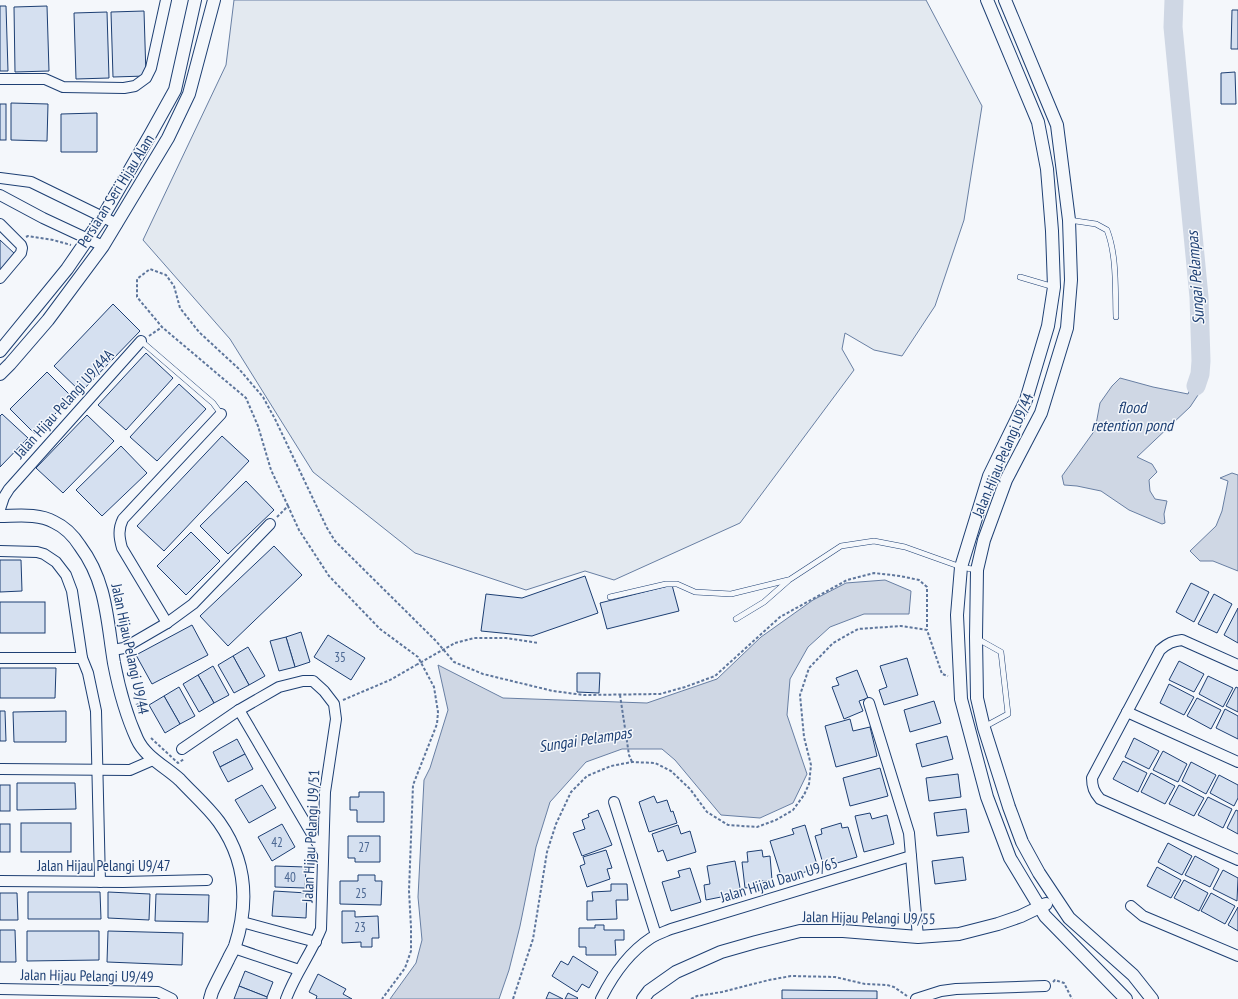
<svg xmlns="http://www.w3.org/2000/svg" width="1238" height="999" viewBox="0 0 1238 999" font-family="'PT Sans Narrow',sans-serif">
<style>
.green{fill:#e3e9f0;stroke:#687fa3}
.water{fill:#cfd7e4;stroke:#687fa3}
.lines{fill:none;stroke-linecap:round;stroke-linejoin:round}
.river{stroke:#cfd7e4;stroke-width:19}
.building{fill:#d5e0f0;stroke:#1d3f73}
.service-casing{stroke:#1d3f73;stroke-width:6}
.minor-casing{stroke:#1d3f73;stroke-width:12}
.tertiary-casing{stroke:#1d3f73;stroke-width:14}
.path{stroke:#5e769c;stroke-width:2;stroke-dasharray:3 2;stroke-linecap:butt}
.service{stroke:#f4f7fb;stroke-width:5}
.minor{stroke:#f4f7fb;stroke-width:10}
.tertiary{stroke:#f4f7fb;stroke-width:12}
.path-bridge{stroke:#5e769c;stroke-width:2;stroke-dasharray:3 2;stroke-linecap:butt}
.labels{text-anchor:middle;stroke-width:3;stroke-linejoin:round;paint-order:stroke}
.number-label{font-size:13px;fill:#4b6792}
.street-label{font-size:15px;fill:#1d3f73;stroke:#f4f7fb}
.water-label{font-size:16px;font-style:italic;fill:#1d3f73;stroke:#f4f7fb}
</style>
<rect width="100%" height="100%" fill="#f4f7fb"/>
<polygon class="green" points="234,0 926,0 982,106 964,220 935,306 902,356 874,350 845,333 842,349 854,370 740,523 614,580 585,571 526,590 415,553 313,472 230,339 143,240 226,65"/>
<g class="water">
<polygon points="1207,361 1200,392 1190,407 1137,457 1152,464 1157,472 1149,480 1150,491 1155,499 1167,501 1164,514 1165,523 1162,524 1129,510 1101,491 1077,486 1064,485 1062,476 1095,430 1100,403 1112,386 1120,378 1153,387 1188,394 1193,382 1198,362"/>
<polygon points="1232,473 1238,475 1238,571 1213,561 1200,561 1190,551 1216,526 1222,511 1228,481 1220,478"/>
<polygon points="885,580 911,591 909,614 864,614 830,627 808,647 790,679 787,715 807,774 793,803 760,818 721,815 675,760 662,749 622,749 586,762 550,802 536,847 520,926 509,970 499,999 390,999 416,963 422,940 418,897 424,780 430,768 448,710 438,665 503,698 647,703 717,679 761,637 813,600 846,583"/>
</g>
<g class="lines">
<polyline class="river" points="1174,0 1173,27 1199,297 1201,361 1200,374 1196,386"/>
</g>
<g class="building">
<polygon points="0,6 6,6 8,71 0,71"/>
<polygon points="47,6 49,71 15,72 14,7"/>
<polygon points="1232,10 1238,10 1238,49 1231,49"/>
<polygon points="144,11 146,76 113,77 111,12"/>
<polygon points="107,12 109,78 76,79 74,13"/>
<polygon points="1235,72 1236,104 1221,104 1221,73"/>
<polygon points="11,103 48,104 47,141 11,140"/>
<rect x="0" y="104" width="6" height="36"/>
<polygon points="97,113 97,152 61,152 61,114"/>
<polygon points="0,240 15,254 0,270"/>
<polygon points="113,304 140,331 81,392 54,366"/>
<polygon points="146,353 173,378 126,430 98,405"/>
<polygon points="47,372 72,397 35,434 10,409"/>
<polygon points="179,384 206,409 157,461 130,437"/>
<polygon points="2,414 28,438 0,467 0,416"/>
<polygon points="87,415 114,441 63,493 36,468"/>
<polygon points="222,436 249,461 164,551 137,526"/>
<polygon points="121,446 147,473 102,516 76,490"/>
<polygon points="246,481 274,510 228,554 200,526"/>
<polygon points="191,532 220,561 186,595 157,566"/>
<polygon points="274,546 302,575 228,646 200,616"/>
<polygon points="0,560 21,560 22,591 0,592"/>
<polygon points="585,576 598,613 532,636 481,631 486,594 522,598"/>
<polygon points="1191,583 1209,592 1194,622 1176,612"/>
<polygon points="672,585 679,611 607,629 600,603"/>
<polygon points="1214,594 1232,604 1217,633 1198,624"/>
<rect x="0" y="602" width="45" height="31"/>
<polygon points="1238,608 1238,643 1224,635"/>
<polygon points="192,625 208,655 152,684 136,655"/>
<polygon points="301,632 310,662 295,667 286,637"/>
<polygon points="328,635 365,658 351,680 314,657"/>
<polygon points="286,637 295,667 279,671 270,641"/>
<polygon points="248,647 265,676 249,685 233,656"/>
<polygon points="233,656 249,685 234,693 218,665"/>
<polygon points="907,658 918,695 884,705 879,690 887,687 880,666"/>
<polygon points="1179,661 1204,674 1194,692 1169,680"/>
<polygon points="213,666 229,695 214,703 198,675"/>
<polygon points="0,668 56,668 55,698 0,698"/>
<polygon points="857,670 868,698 859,701 863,711 844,719 832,687 839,685 836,678"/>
<polygon points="577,673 600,673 599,693 577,692"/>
<polygon points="198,675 214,703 199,712 183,684"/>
<polygon points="1208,676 1233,688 1223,707 1199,694"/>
<polygon points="1169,684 1194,697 1184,715 1160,703"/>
<polygon points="179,687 195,716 180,724 164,696"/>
<polygon points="1236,687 1238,688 1238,712 1226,706"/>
<polygon points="164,696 180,724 165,733 149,705"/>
<polygon points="1197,698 1221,710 1211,729 1187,716"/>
<polygon points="934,701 941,723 910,732 904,710"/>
<polygon points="1225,709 1238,716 1238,739 1216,728"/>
<polygon points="0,711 5,711 6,741 0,741"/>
<polygon points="66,711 66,742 14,742 13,712"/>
<polygon points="850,719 853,731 870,727 877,756 836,767 825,726"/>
<polygon points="947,736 953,759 922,767 916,744"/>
<polygon points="1134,738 1159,751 1149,769 1125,757"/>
<polygon points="237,739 245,754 220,767 213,752"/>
<polygon points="1163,751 1187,764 1178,782 1153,770"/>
<polygon points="245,754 253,769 228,782 220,767"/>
<polygon points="1123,761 1147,773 1138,792 1113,779"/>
<polygon points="1191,762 1216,775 1206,794 1182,781"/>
<polygon points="880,768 888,796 850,806 843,778"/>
<polygon points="1151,773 1175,786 1165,804 1141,792"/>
<polygon points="958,774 961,797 929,801 926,778"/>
<polygon points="1219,775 1238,785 1238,798 1234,806 1210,793"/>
<polygon points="17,783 75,783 76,809 17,810"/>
<rect x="0" y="785" width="10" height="26"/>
<polygon points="262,785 276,808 249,823 235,800"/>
<polygon points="1179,785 1204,798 1194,816 1169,804"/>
<polygon points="359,792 384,792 384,822 357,822 357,810 350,810 350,797 359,797"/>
<polygon points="654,796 657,803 667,800 671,812 673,811 677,823 649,832 639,802"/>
<polygon points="1208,797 1232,809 1223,828 1198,815"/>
<polygon points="966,809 969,832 937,836 934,813"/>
<polygon points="598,810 612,845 582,856 573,833 585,829 582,820 589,817 588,814"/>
<polygon points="1236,810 1238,811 1238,834 1227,828"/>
<polygon points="870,813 872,819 887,815 894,844 864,852 855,816"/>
<rect x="21" y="823" width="50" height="29"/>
<polygon points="841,823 842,828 848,827 857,857 824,867 815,836 822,834 821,829"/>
<rect x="0" y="824" width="10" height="28"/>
<polygon points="282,824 295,847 272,861 258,837"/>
<polygon points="678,825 681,834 690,831 696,852 667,861 663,850 658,852 652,834"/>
<polygon points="805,825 818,868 782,879 770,841 794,834 792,829"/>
<polygon points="348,836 380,836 380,862 355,862 355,858 348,858"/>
<polygon points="1168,843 1192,856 1182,875 1158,862"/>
<polygon points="606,850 612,868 607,869 610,879 587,887 580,866 585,864 583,857"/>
<polygon points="762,850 763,857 770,856 772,880 762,881 763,886 745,888 742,862 748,862 747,852"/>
<polygon points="1195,856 1219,869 1210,887 1185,875"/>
<polygon points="963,857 966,880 935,884 932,861"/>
<polygon points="735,861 741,893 706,900 704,885 710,884 707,866"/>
<polygon points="275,866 306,867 305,888 275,887"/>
<polygon points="1157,867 1181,880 1171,898 1147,886"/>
<polygon points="690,868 701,902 671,911 662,882 680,877 678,871"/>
<polygon points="1223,870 1238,878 1237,901 1213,889"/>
<polygon points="358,875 375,875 375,881 382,881 381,905 340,904 340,881 358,881"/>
<polygon points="1184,880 1208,893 1199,911 1174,898"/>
<polygon points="611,884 627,884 628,900 616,900 617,919 587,920 587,901 593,901 592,892 611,891"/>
<polygon points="274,891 307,893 306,918 272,916"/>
<polygon points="28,892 100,892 101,919 28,919"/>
<polygon points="108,892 150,894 149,920 108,918"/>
<polygon points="0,893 17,893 18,920 0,920"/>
<polygon points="1211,893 1235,906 1225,924 1201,911"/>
<polygon points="156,894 209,895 208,922 155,921"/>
<polygon points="1238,907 1238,931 1228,925"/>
<polygon points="342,911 355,911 355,917 378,916 379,938 372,938 372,947 361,947 361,942 342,943"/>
<polygon points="595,925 604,925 604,930 624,930 624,940 615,940 616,955 586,955 586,947 579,947 579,928 595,928"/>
<polygon points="0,930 15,930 16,962 0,962"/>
<polygon points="27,931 99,931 99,960 27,961"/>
<polygon points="108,931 183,933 182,965 107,962"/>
<polygon points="573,956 598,972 589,988 582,984 577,992 552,976 561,961 568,965"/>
<polygon points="245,971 273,982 267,997 239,986"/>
<polygon points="318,974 346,989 343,994 352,999 316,999 317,996 309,992"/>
<polygon points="239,986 267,997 267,999 234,999"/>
<polygon points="782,990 877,991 877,999 782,999"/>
<polygon points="549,992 563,999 546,999"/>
<polygon points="568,993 578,998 577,999 565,999"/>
</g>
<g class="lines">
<defs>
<g id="service">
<path d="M1069,220L1096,224L1107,230C1117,256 1115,288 1116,317"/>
<polyline points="1020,277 1054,287"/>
<polyline points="141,341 213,403 221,414"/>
<polyline points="610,597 666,584 677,584 695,592 731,594 788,580"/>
<polyline points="736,619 764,602 789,580 841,546 874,541 905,547 961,567 977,570"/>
<polyline points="976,638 1001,652 1008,714 984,727"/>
</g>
<g id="minor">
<polyline points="0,79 45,79 63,87 124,88 135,86 146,78 151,68 166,0"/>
<polyline points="0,178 31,182 117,224"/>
<polyline points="0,195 43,218 103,246"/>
<polyline points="0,224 21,245 22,248 21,253 0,278"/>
<polyline points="0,509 4,497 9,489 141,341"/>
<polyline points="0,551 37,552 44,554 56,562 66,575 72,591 82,658 88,673 96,711 100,882"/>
<path d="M167,623L122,548C119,537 118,529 123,519L221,414"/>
<polyline points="113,650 124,648 167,623 193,604 270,524"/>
<polyline points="0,658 82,658"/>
<path d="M1238,665L1182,640C1173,641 1168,643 1160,650L1092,778C1092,787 1094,792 1100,799L1238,860"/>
<polyline points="869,703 909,833 918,937"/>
<polyline points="239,710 323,853"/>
<polyline points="1127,712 1238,762"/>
<path d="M182,749L239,710L279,687L303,681H313L324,691L334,704L336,719L325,792L321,929C311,954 295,974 286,999"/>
<polyline points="0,769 130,770 153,760"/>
<polyline points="614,802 656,935"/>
<polyline points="0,881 123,882 207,880"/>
<polyline points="1131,906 1143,916 1238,956"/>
<polyline points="242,922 316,942"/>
<polyline points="234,948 299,970"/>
<polyline points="0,989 158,992 172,999"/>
<path d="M601,999C613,975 628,953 651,938C657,934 664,932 671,929L911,856"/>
<polyline points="916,999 941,991 956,989 1045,986"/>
</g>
<g id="tertiary">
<polyline points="987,0 1038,122 1047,169 1052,231 1054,287 1048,326 1026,400 989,476 961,567 957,615 961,699 987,797 1010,858 1045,916 1126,999"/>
<polyline points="1005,0 1057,125 1069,220 1071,280 1067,328 1041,413 1006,480 984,540 977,570 976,637 977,698 984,728 1009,807 1022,842 1039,873 1069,918 1133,975 1152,999"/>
<polyline points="0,351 67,269 102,218 150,135 175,90 195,0"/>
<polyline points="0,374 10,364 48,320 103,246 168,138 189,94 214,0"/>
<path d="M0,516C17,516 38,513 54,522C65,527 73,535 80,546C107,582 107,621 114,663C119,689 126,715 137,739C145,757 166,767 180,780C193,794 208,807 219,822C246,860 249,903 235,946C233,951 230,955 228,960C223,970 217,981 212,992L210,999"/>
<polyline points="643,999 649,991 676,972 721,952 756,942 800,931 843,931 918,937 959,934 998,924 1021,916 1046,904"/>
</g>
</defs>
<use href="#service" class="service-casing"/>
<use href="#minor" class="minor-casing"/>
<use href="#tertiary" class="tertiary-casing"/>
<g class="path">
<polyline points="26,237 28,236 53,240 71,245"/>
<polyline points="149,336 162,327"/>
<polyline points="288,506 271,470 258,426 246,398 162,327 137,297 137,279 150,269 166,275 174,286 180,308 199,332 239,369 263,397 275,419 327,528 335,541 436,641 454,662 483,674 553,691 584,695 660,694 685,687 715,676 780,617 847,580 874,573 900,576 919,580 927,587 927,630"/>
<polyline points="277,517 288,506 299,530 329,576 380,629 418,657 434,687 438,712 437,724 413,785 409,891 411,927 411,951 405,968 382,999"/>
<polyline points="455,643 474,638 506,638 538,643"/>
<polyline points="620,695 629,755 632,762"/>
<polyline points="343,700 390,680 416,665"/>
<polyline points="136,705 139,704 139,713"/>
<polyline points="151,738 178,763 184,759"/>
<polyline points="1053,982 1055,980 1064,983 1072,999"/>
<polyline points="513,999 533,939 547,852 556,824 571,792 587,776 611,766 632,762 655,763 671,771 690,789 707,812 728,825 757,827 776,820 793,810 804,795 809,784 811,765 804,737 800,695 809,668 833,643 858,629 901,626 927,630 942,674 948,676"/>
<polyline points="691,999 697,996 722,992 769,980 791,976 835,977 865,984 887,985 894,987 907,996"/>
</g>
<use href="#service" class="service"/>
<use href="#minor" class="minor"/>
<use href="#tertiary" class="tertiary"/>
<polyline class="path-bridge" points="416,665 455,643"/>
</g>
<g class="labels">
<g class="number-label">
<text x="340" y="662">35</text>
<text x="277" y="847">42</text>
<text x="364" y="852">27</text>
<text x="290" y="882">40</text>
<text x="361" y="898">25</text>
<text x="360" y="932">23</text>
</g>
<g class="street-label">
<text transform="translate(116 191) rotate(-58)" y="5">Persiaran Seri Hijau Alam</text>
<text transform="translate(64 404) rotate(-48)" y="5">Jalan Hijau Pelangi U9/44A</text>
<text transform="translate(1003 455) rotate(-67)" y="5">Jalan Hijau Pelangi U9/44</text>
<text transform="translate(130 649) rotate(78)" y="5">Jalan Hijau Pelangi U9/44</text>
<text transform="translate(311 836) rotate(-87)" y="5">Jalan Hijau Pelangi U9/51</text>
<text x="104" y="871">Jalan Hijau Pelangi U9/47</text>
<text transform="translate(779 880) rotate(-17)" y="5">Jalan Hijau Daun U9/65</text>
<text transform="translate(869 918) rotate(1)" y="5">Jalan Hijau Pelangi U9/55</text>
<text transform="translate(87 976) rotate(1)" y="5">Jalan Hijau Pelangi U9/49</text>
</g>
<g class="water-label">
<text transform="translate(1195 278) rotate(-94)" y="6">Sungai Pelampas</text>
<text x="1132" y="413">flood<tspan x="1132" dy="18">retention pond</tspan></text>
<text transform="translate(585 739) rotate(-9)" y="6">Sungai Pelampas</text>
</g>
</g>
</svg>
